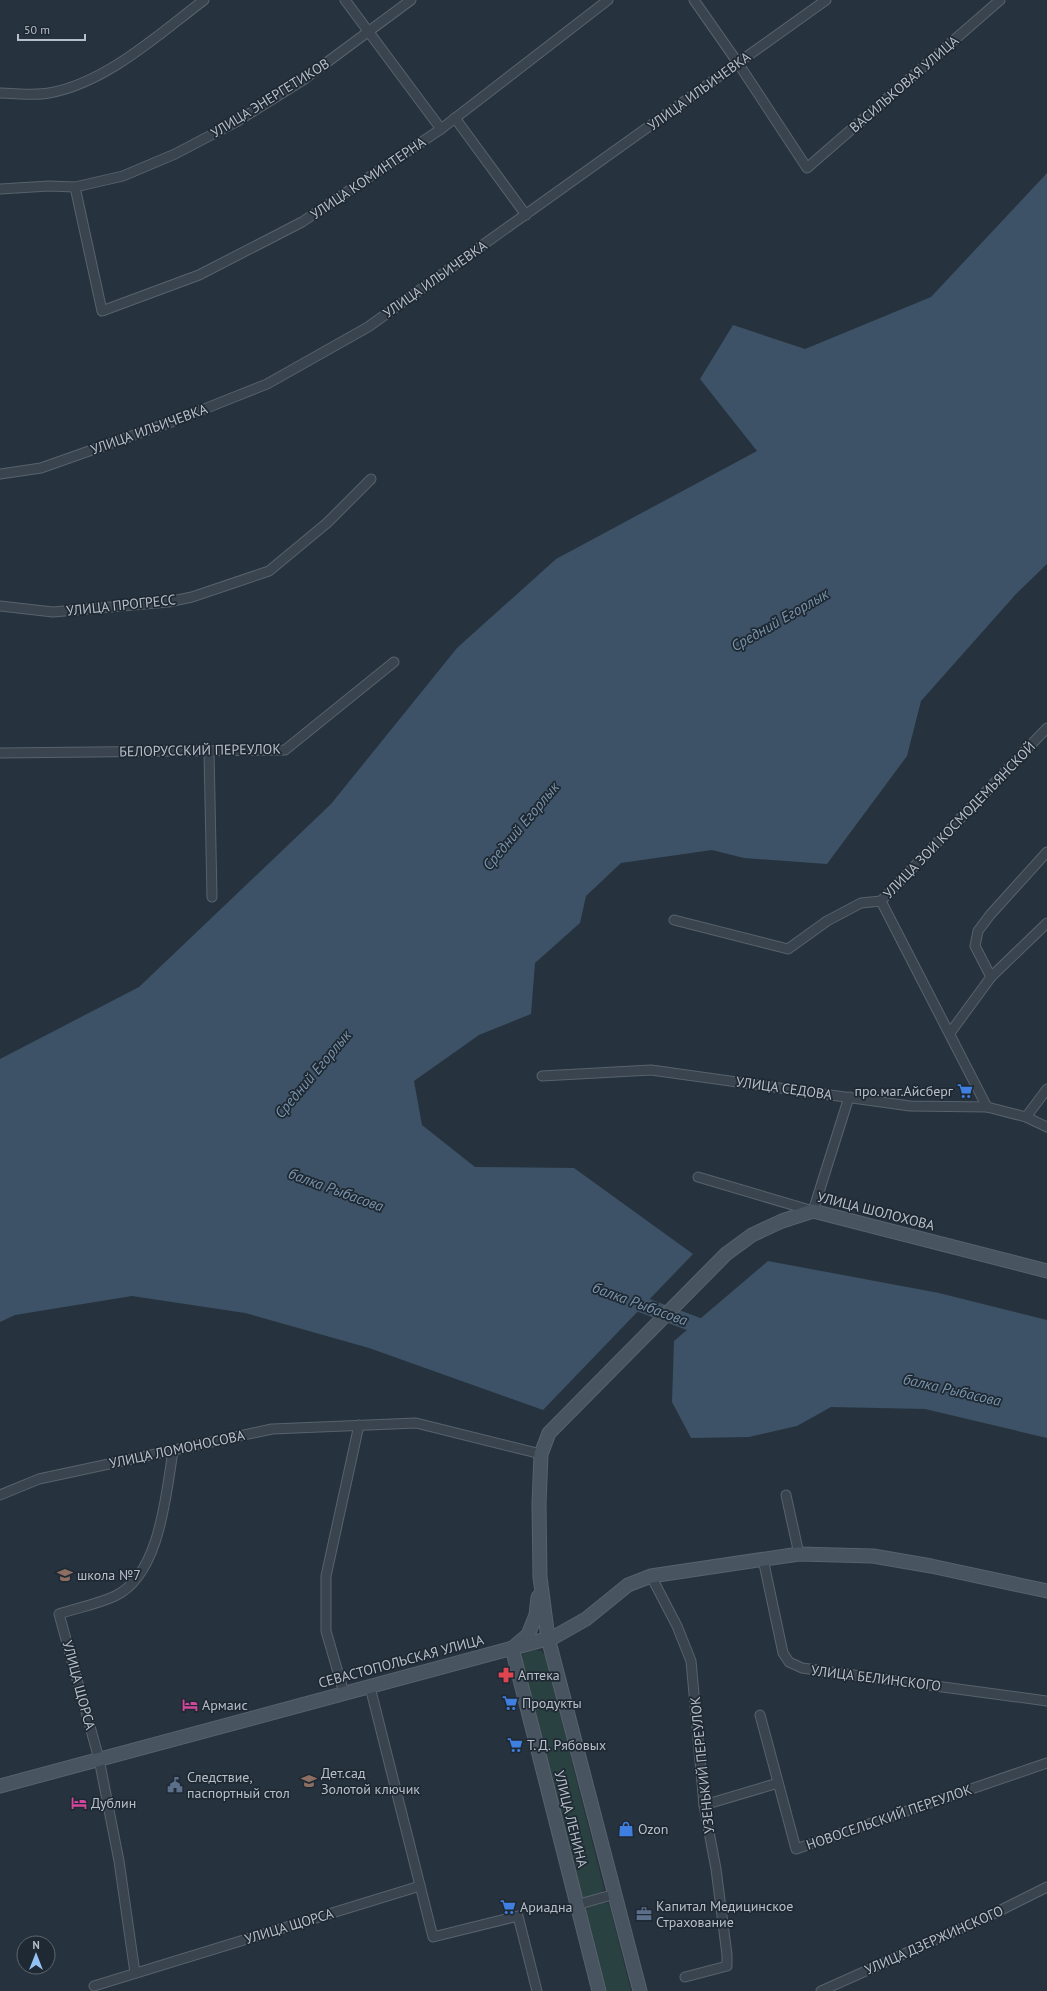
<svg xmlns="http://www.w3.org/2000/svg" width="1047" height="1991" viewBox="0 0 1047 1991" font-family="'PT Sans',sans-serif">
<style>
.green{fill:#294140}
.water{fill:#3d5266}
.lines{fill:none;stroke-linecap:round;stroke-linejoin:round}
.river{stroke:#3d5266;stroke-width:16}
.street-casing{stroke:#58626c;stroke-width:11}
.secondary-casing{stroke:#58626c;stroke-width:15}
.street{stroke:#3a444e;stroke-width:9}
.secondary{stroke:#495461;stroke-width:13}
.labels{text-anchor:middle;stroke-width:3.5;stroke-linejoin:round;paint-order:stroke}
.street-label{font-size:14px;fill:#b7bfc9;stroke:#1f2933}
.poi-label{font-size:14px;fill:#b7bfc9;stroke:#1f2933;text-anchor:start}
.water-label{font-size:15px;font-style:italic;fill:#7993aa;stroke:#1f2933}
</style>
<rect width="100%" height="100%" fill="#26333e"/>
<g class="green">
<path d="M535,1650L541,1651L545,1655L604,1889C599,1896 590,1898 582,1898L579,1894L520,1659L523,1654Z"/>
<polygon points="601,1903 608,1903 610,1907 631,1991 603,1991 584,1914 588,1906"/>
</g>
<g class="water">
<polygon points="1047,173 1047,564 1016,594 921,701 907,756 827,864 744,858 712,850 621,863 586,896 580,923 535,963 531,1014 479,1035 414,1081 422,1125 475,1167 574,1168 693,1254 543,1410 369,1348 245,1313 132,1296 15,1315 0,1322 0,1059 139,987 331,804 457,648 556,559 757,451 700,379 733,325 805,349 931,297"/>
<polygon points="768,1261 939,1293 1047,1320 1047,1438 925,1409 831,1407 797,1426 749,1437 691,1438 672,1402 674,1341"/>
</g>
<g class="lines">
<polyline class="river" points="624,1298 715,1332"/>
<defs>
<g id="street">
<polyline points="345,0 441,129"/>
<polyline points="694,0 738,63 807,168 1000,0"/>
<path d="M0,93C15,93 34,96 49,93C106,83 159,34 204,0"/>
<polyline points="455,118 526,215"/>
<polyline points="75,187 102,311 199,275 302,222 441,129 608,0"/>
<polyline points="0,189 49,186 75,187 123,176 175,154 236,122 303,80 411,0"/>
<polyline points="0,474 41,468 174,421 267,384 368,327 826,0"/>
<polyline points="0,606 53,612 168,602 192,597 269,571 327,523 371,479"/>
<polyline points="209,751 212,897"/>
<polyline points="0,753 285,750 394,662"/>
<polyline points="674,920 788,949 827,921 861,903 881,901"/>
<polyline points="991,977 975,946 978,931 990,915 1047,852"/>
<polyline points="950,1033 991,977 1047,923"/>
<polyline points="542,1076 651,1070 910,1106 987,1107 1026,1117 1047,1127"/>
<polyline points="987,1107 881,901 1047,728"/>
<polyline points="1026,1117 1047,1089"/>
<polyline points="698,1177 813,1211 849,1097"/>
<polyline points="0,1495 39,1479 272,1429 416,1423 541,1454"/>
<polyline points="786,1495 799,1554"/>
<polyline points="763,1559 783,1653 789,1662 802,1668 1047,1701"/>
<polyline points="651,1576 677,1626 691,1661 704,1805 716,1869 727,1955 727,1966 685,1977"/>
<polyline points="370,1687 433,1937 518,1916 537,1991"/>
<polyline points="344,1693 326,1631 326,1576 359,1425"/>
<polyline points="760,1715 796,1849 1047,1763"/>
<polyline points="704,1805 778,1783"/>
<polyline points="576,1905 615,1894"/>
<path d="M135,1973L119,1861L99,1759L59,1614C77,1608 98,1604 115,1596C160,1575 166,1494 173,1451"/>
<polyline points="94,1986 420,1886"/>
<polyline points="821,1991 993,1914 1047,1887"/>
</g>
<g id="secondary">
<polyline points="515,1646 528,1635 536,1615 538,1597"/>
<polyline points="512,1648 599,1991"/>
<polyline points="0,1786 554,1637 586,1619 628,1585 651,1576 799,1554 873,1556 931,1566 1047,1591"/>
<polyline points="640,1991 548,1638 540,1577 539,1504 541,1454 549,1433 726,1254 752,1235 782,1221 813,1211 1047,1271"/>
</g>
</defs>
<use href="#street" class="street-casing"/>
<use href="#secondary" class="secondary-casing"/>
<use href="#street" class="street"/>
<use href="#secondary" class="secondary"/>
</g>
<defs>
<symbol id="supermarket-bare" viewBox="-9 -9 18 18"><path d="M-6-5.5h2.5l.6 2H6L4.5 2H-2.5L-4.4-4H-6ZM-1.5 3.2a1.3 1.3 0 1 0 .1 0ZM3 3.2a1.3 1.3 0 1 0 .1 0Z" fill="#3f7fe0" stroke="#1f2933" stroke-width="2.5" paint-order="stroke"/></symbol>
<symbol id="school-bare" viewBox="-9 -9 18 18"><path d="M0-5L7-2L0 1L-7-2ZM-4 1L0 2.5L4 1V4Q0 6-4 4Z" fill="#8d6e63" stroke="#1f2933" stroke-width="2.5" paint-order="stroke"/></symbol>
<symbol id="pharmacy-bare" viewBox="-9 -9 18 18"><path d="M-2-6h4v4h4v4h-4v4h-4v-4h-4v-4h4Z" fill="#e0444e" stroke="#1f2933" stroke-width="2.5" paint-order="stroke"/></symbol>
<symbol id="hotel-bare" viewBox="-9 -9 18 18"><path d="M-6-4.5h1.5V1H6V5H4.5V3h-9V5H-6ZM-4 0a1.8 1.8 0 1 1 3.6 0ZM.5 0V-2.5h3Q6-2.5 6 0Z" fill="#d1479c" stroke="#1f2933" stroke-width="2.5" paint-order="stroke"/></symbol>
<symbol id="civic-bare" viewBox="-9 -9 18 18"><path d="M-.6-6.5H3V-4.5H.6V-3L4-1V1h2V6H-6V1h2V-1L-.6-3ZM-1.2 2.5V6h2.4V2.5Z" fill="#5c6f8a" stroke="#1f2933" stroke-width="2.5" paint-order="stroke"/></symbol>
<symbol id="shop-bare" viewBox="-9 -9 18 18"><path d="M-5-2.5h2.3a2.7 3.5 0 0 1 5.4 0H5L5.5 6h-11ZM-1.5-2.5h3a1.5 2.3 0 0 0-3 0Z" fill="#3f7fe0" stroke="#1f2933" stroke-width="2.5" paint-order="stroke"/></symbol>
<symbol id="office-bare" viewBox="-9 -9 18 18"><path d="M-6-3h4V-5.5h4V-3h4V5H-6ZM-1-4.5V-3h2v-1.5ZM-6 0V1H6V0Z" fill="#5c6f8a" stroke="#1f2933" stroke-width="2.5" paint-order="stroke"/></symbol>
</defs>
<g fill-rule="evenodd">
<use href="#supermarket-bare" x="954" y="1080" width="22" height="22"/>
<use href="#school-bare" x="54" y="1564" width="22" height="22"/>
<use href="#pharmacy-bare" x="495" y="1664" width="22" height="22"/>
<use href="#supermarket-bare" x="499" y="1692" width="22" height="22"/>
<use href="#hotel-bare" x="179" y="1694" width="22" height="22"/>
<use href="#supermarket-bare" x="504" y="1734" width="22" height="22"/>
<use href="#school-bare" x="298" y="1770" width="22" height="22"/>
<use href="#civic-bare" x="164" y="1774" width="22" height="22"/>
<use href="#hotel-bare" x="68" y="1792" width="22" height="22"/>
<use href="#shop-bare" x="615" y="1818" width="22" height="22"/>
<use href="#supermarket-bare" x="497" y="1896" width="22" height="22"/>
<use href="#office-bare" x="633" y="1903" width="22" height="22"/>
</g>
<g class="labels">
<g class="street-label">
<text transform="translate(904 84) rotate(-41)" y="5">ВАСИЛЬКОВАЯ УЛИЦА</text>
<text transform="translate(699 91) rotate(-36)" y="5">УЛИЦА ИЛЬИЧЕВКА</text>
<text transform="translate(270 98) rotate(-32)" y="5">УЛИЦА ЭНЕРГЕТИКОВ</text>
<text transform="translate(368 178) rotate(-34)" y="5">УЛИЦА КОМИНТЕРНА</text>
<text transform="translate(435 279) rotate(-35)" y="5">УЛИЦА ИЛЬИЧЕВКА</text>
<text transform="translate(149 429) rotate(-20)" y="5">УЛИЦА ИЛЬИЧЕВКА</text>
<text transform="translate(121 605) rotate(-6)" y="5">УЛИЦА ПРОГРЕСС</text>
<text transform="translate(200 750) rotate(-1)" y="5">БЕЛОРУССКИЙ ПЕРЕУЛОК</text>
<text transform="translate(959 820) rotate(-46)" y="5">УЛИЦА ЗОИ КОСМОДЕМЬЯНСКОЙ</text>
<text transform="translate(784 1088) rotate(8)" y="5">УЛИЦА СЕДОВА</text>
<text transform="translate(876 1211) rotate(14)" y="5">УЛИЦА ШОЛОХОВА</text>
<text transform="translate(177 1449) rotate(-12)" y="5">УЛИЦА ЛОМОНОСОВА</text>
<text transform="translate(401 1661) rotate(-15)" y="5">СЕВАСТОПОЛЬСКАЯ УЛИЦА</text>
<text transform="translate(876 1678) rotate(7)" y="5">УЛИЦА БЕЛИНСКОГО</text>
<text transform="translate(79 1685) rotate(75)" y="5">УЛИЦА ЩОРСА</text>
<text transform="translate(702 1765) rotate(-96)" y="5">УЗЕНЬКИЙ ПЕРЕУЛОК</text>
<text transform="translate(889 1817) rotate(-19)" y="5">НОВОСЕЛЬСКИЙ ПЕРЕУЛОК</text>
<text transform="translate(571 1819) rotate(76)" y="5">УЛИЦА ЛЕНИНА</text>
<text transform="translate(289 1926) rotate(-17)" y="5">УЛИЦА ЩОРСА</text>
<text transform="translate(934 1940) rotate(-24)" y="5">УЛИЦА ДЗЕРЖИНСКОГО</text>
</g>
<g class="poi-label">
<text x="953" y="1096" text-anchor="end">про.маг.Айсберг</text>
<text x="77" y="1580">школа №7</text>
<text x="518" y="1680">Аптека</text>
<text x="522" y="1708">Продукты</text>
<text x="202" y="1710">Армаис</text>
<text x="527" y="1750">Т. Д. Рябовых</text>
<text x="321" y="1778">Дет.сад<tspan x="321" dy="16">Золотой ключик</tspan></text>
<text x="187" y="1782">Следствие,<tspan x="187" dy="16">паспортный стол</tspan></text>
<text x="91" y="1808">Дублин</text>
<text x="638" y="1834">Ozon</text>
<text x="656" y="1911">Капитал Медицинское<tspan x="656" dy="16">Страхование</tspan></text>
<text x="520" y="1912">Ариадна</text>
</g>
<g class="water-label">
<text transform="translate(780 620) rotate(-30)" y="5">Средний Егорлык</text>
<text transform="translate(521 826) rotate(-50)" y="5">Средний Егорлык</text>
<text transform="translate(313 1074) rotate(-50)" y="5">Средний Егорлык</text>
<text transform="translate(336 1190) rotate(20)" y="5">балка Рыбасова</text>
<text transform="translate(640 1304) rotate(20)" y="5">балка Рыбасова</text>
<text transform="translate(952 1390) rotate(13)" y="5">балка Рыбасова</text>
</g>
</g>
<g transform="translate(36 1955)"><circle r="19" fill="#1f2933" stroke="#5c656f"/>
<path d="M0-3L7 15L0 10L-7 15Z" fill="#92c1f2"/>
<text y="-6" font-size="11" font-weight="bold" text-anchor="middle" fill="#b7bfc9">N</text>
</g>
<path d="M18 34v6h67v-6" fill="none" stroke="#b7bfc9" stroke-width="2"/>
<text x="24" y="34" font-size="12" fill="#b7bfc9" stroke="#1f2933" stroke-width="3" paint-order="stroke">50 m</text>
</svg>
